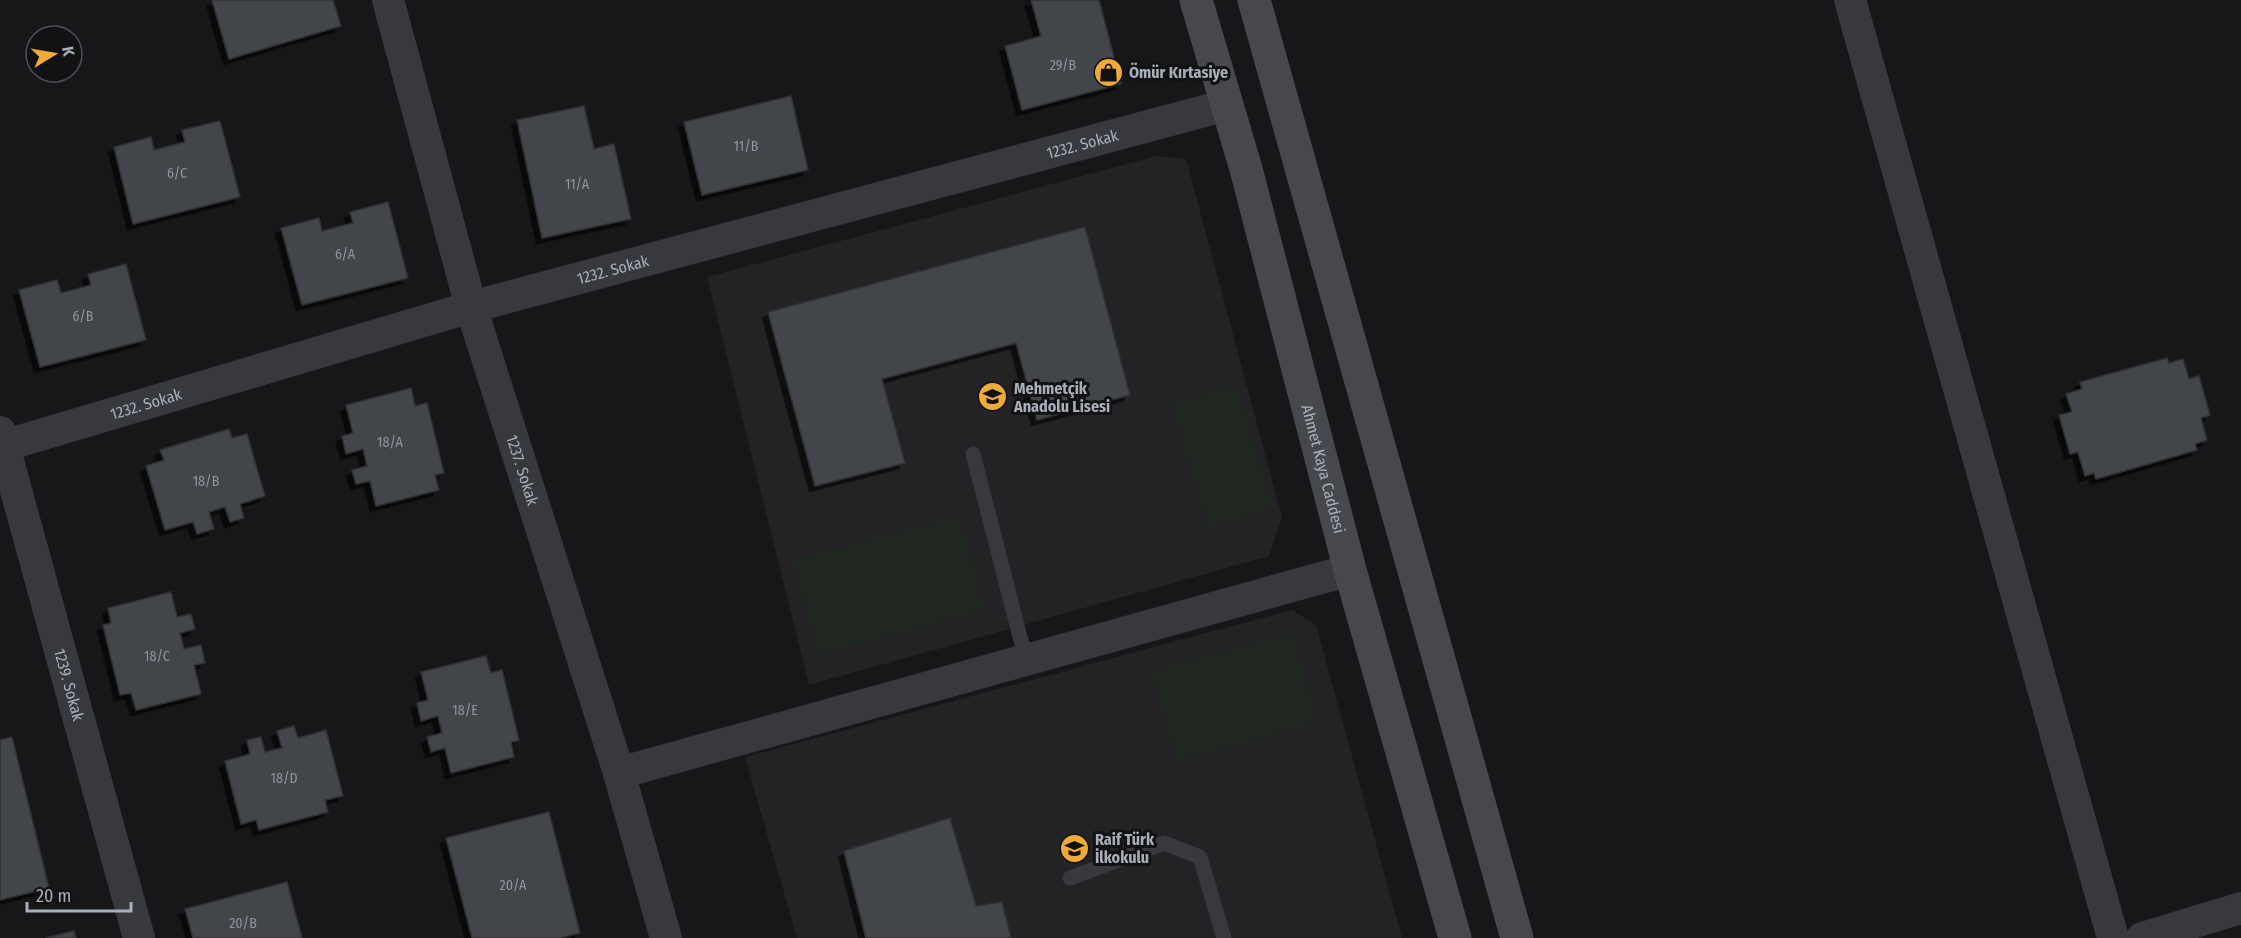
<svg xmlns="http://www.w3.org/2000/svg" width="2241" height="938" viewBox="0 0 2241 938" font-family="'Fira Sans Condensed',sans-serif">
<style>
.built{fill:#232326}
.green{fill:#1f2720}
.building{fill:#434549;stroke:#313135;stroke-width:1.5;filter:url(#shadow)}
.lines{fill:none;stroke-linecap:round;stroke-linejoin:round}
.service{stroke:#38393e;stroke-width:15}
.minor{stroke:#38393e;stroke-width:32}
.secondary{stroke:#46484e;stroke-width:33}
.labels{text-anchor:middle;stroke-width:6;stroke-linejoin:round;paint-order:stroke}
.number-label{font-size:14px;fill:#90949d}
.poi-label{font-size:16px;font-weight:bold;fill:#a9afb9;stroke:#121214;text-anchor:start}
.street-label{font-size:16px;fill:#a9afb9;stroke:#121214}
</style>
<defs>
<filter id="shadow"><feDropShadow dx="-5.5" dy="5.5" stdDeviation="0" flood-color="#0009"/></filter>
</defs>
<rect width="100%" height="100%" fill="#171719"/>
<g class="built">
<polygon points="1156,156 1186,159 1282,517 1269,556 809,685 707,277"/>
<polygon points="1292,610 1316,625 1402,938 797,938 745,757"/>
</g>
<g class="green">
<polygon points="1236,385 1272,508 1209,527 1172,404"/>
<polygon points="960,516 984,610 818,654 793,560"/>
<polygon points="1292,633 1317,722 1177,761 1152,672"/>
</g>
<g class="building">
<polygon points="212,0 333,0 341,26 229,59"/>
<polygon points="1031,0 1099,0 1121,84 1022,110 1005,46 1041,36"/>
<polygon points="791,96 808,170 702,195 684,122"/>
<polygon points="584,106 594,149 614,144 631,219 542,238 517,120"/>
<polygon points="220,121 240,197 133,224 114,147 151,137 154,150 185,142 182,130"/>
<polygon points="388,202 408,278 302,305 281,228 319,218 322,231 353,223 350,212"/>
<polygon points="1085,227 1130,395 1037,420 1016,343 882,379 905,463 815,486 768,312"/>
<polygon points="126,264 146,340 40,367 19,290 57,280 61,293 91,285 88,274"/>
<polygon points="2167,358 2169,363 2183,359 2189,379 2199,376 2210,415 2201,418 2207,440 2195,444 2197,450 2096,479 2094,473 2085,476 2078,452 2070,454 2059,415 2072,412 2066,394 2082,389 2080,382"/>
<polygon points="411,388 415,406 427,403 444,473 435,475 439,490 376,506 370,481 356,484 352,470 367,466 363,449 346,454 342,436 353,433 346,405"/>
<polygon points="229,429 232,438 247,434 265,496 240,504 244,518 230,522 225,507 209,512 214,529 197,534 193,522 165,530 146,466 164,460 160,450"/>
<polygon points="171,592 177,617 191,614 195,629 180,633 184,649 201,645 205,663 194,665 201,694 136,710 131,693 120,695 103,625 111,623 108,608"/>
<polygon points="486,656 491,673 502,670 519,740 511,742 514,757 451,773 445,748 431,752 427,737 442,733 438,716 421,721 417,703 428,700 421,672"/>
<polygon points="294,726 298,738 326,730 343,796 325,800 328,812 259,830 256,820 241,824 225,761 250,754 247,740 261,737 265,752 282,748 277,731"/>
<polygon points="12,737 49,888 0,900 0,740"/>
<polygon points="549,812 580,933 560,938 472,938 446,838"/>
<polygon points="950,818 976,906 1002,902 1011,938 866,938 844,851"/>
<polygon points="287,882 302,938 193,938 185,909"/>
<polygon points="74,931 76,938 45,938"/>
</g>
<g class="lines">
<g class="service">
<polyline points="973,454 1026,660"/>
<polyline points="1070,878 1164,843 1200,857 1224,938"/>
</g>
<g class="minor">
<path id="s1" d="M388,0L471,307L619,773L666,938"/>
<polyline points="1850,0 2113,938"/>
<path id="s2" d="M0,432L139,938"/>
<path id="s3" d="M0,447L471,307L1227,105"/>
<polyline points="619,773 1350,570"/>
<polyline points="2142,938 2241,908"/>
</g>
<g class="secondary">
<path id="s4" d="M1196,0L1246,169L1350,570L1455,938"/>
<polyline points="1254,0 1517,938"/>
</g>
</g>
<defs>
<symbol id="shop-disc" viewBox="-11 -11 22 22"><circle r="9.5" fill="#f0aa38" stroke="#121214"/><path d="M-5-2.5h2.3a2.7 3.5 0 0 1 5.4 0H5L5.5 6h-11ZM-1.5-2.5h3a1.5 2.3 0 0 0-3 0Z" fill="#111"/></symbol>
<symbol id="school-disc" viewBox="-11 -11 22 22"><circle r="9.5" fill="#f0aa38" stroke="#121214"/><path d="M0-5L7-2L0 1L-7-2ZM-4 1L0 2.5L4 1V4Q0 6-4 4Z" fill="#111"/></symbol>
</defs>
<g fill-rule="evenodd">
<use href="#shop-disc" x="1092" y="56" width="33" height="33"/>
<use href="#school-disc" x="976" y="380" width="33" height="33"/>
<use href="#school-disc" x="1058" y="832" width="33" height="33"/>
</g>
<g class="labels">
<g class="number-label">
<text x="1063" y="70">29/B</text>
<text x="746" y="151">11/B</text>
<text x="177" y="178">6/C</text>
<text x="577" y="189">11/A</text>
<text x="345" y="259">6/A</text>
<text x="83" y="321">6/B</text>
<text x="390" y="447">18/A</text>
<text x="206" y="486">18/B</text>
<text x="157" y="661">18/C</text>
<text x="465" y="715">18/E</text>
<text x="284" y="783">18/D</text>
<text x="513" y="890">20/A</text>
<text x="243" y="928">20/B</text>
</g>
<g class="poi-label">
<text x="1129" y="78">Ömür Kırtasiye</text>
<text x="1014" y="394">Mehmetçik<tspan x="1014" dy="18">Anadolu Lisesi</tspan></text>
<text x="1095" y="845">Raif Türk<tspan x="1095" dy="18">İlkokulu</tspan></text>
</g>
<g class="street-label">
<text dy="6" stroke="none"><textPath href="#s3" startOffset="1124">1232. Sokak</textPath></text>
<text dy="6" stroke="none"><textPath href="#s3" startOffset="638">1232. Sokak</textPath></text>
<text dy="6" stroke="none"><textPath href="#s3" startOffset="152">1232. Sokak</textPath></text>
<text dy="6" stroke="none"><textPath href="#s4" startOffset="486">Ahmet Kaya Caddesi</textPath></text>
<text dy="6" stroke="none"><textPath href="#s1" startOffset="489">1237. Sokak</textPath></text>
<text dy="6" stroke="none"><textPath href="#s2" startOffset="262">1239. Sokak</textPath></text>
</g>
</g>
<g transform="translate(54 54) rotate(79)"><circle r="28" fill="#121214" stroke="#4e5156" stroke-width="1.5"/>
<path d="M0-4.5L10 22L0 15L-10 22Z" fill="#f0aa38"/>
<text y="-9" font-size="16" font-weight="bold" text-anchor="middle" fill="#a9afb9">K</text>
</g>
<path d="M27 902v9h104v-9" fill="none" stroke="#a9afb9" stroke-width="3"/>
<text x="36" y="902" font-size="18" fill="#a9afb9" stroke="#121214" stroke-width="4.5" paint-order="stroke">20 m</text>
</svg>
